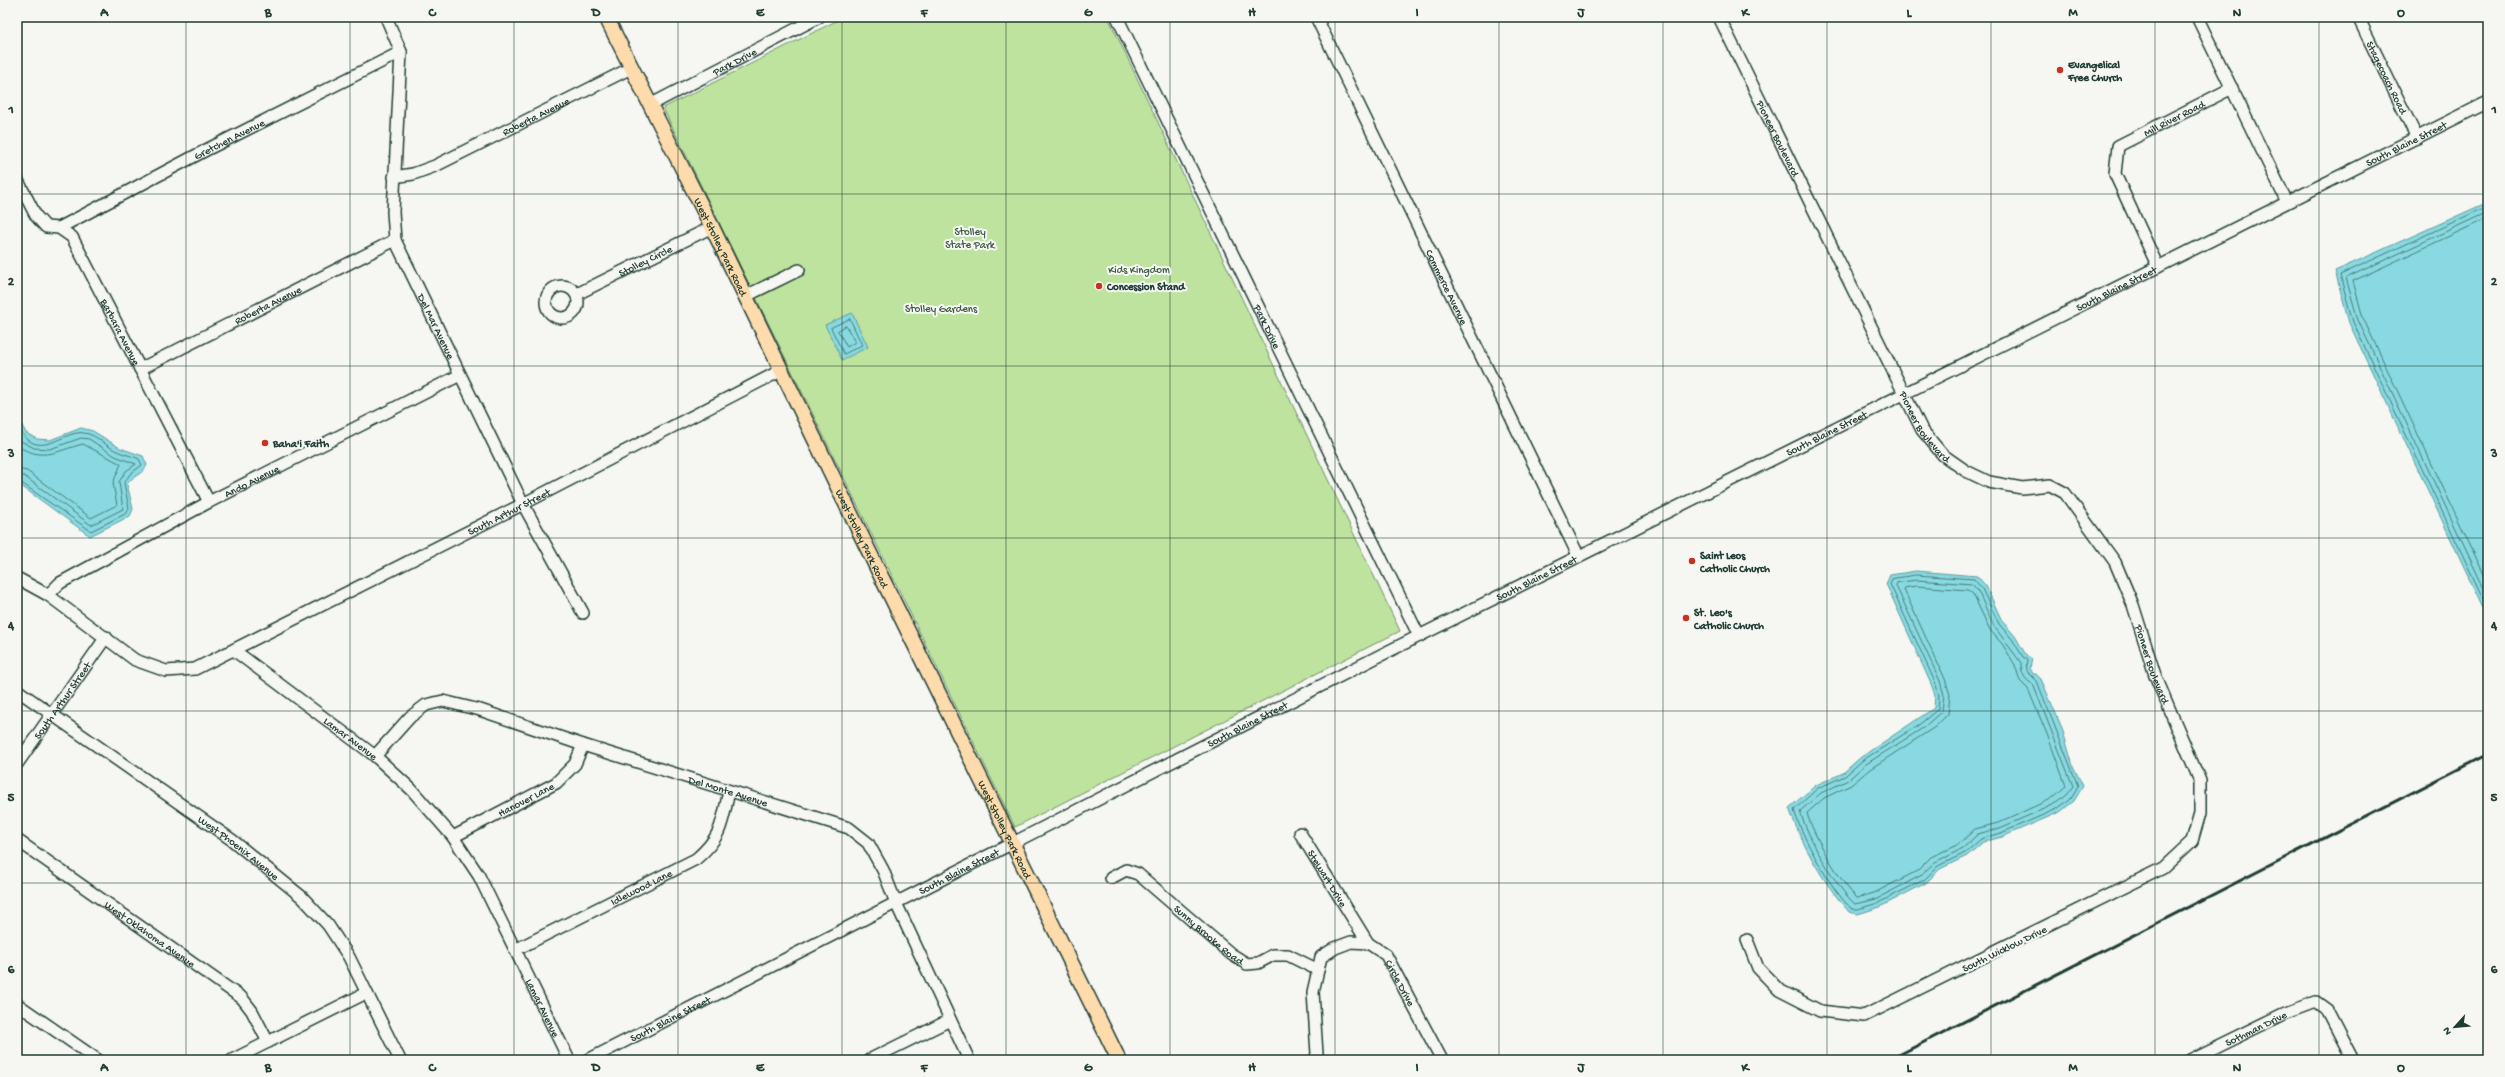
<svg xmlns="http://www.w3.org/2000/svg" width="2505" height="1077" viewBox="0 0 2505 1077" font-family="'Gochi Hand',sans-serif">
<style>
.green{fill:#bde39e;stroke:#6e9069}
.water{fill:#88d9e1;stroke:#5e9b9c}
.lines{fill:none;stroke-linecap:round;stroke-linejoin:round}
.shore{stroke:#497b79;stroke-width:1}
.minor-casing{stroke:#1f3d34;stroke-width:14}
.major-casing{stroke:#1f3d34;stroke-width:17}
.minor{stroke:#f6f6f2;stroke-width:11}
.major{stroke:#fedbac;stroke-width:14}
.rail{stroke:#1f3d34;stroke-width:3}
.grid{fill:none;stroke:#1f3d34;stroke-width:1;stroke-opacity:0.55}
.poi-dot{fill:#c8321e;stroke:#f6f6f2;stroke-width:1.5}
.labels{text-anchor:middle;stroke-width:4;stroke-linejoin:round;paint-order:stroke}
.street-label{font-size:11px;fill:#1f3d34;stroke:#f6f6f2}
.poi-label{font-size:11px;font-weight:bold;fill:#1f3d34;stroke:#f6f6f2;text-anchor:start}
.park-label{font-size:11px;fill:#3f5e49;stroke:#f6f6f2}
.neatline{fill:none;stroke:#1f3d34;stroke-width:1.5}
.grid-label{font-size:13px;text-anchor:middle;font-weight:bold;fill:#1f3d34}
</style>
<rect width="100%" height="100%" fill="#f6f6f2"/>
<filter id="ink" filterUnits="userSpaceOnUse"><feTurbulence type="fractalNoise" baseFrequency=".025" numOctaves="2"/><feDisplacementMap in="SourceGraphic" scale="8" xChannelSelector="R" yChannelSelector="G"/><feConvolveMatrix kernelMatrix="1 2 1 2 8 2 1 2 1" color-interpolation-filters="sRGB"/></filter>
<g filter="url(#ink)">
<polygon class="green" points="844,17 1108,17 1400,631 1015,827 663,108"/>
<g class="water">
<polygon points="2488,202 2488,618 2349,323 2335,271"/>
<polygon points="852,313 868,347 842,360 825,325"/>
<path d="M17,416L26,433L37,439L50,440L81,428L93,431L120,448L143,456L147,465C143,474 133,476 127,484L133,509L130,516L90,536L17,483Z"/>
<path d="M1916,571L1977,576L1986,586L2002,621L2015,636L2026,655L2032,659L2030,668L2033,674H2036L2041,679L2062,728L2073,766L2083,786L2074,801L2060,812L2002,837L1983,842L1967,856L1940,869L1926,883L1880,907L1858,914L1849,912C1823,882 1802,846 1789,808L1816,785L1843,773L1861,757L1934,708L1935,695L1931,684L1886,584L1890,575Z"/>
</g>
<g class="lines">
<g class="shore">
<polyline points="2488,206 2340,275 2353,322 2488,609"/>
<polyline points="2488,212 2346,278 2358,320 2488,597"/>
<polyline points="2488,218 2353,281 2363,318 2488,583"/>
<polygon points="850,319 862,345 844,354 831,328"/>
<polygon points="846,326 855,342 847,347 838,331"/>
<path d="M17,425C37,466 63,429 84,433C98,435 106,447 119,452C126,455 133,456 139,459L142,465L130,474L124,483L129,508L127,513L91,531L17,480"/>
<polyline points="17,436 21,441 34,448 50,449 81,438 89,439 115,456 136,464 126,471 119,482 123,509 91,525 24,476 17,475"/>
<path d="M17,446C45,462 55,451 83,444L121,464L113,483L117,505L91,518L27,471L17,469"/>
<path d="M1916,575L1974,579L1982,589L1999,624L2012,639L2023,657L2027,660C2025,674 2029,672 2037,681L2078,786L2071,798L2057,809L2001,833L1981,839L1965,853L1938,866L1924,880L1878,903L1858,909H1852C1832,892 1801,835 1794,810L1818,788L1845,776L1863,760L1920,724L1938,709L1939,695L1935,682L1890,584L1892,579Z"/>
<path d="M1917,580L1972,584L1978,591L1994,626L2021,663C2021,672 2024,680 2033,684L2073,786L2067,794L2055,804L2000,828L1978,834L1962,849L1935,862L1920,876L1876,899L1855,904C1837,889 1806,834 1800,811L1821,793L1848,780L1866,764L1923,728L1942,711L1944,695L1940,681L1896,586L1897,583Z"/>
<path d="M1917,586L1968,590L1973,594L1990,630L2003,645L2015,665L2020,681L2028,689L2047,734L2066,786L2051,799L1998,823L1975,829L1959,844L1931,857L1917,871L1874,893L1857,898C1842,885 1812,833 1807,813L1824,798L1851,785L1870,769L1935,727L1948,714L1950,695L1945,679L1904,590L1905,588Z"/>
</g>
<defs>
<g id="minor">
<path id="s1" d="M386,17L401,52L393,212L395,240L523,504L583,613"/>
<path id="s2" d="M1117,17L1419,636"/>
<path id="s3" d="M1316,17L1579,557"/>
<path id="s4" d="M1719,17L1922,430L1943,455L1966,471L1989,482L2022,488L2050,485L2065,493L2115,562L2133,605L2155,675L2200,781V813L2192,841L2163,868L1864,1016L1820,1011L1779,990L1758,968L1747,940"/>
<polyline points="2197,17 2287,202"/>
<path id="s5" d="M2358,17L2417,138"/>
<path id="s6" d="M650,105L819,17"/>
<path id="s7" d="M394,177L413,174L435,166L631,68"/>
<path id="s8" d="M17,179L36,216L46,227L59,228L72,237L209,502"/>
<path id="s9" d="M59,228L208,149L401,52"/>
<path id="s10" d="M2158,267L2115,174L2118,146L2232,88"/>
<circle cx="562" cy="302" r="16"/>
<path id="s11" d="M577,294L712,227"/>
<polyline points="746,296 799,270"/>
<path id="s12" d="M140,369L395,240"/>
<path id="s13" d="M17,578L48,595L135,660L166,671L195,669L523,504L782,370"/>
<path id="s14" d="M48,595L60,583L209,502L460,375"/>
<path id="s15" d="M235,651L375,756L411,789L453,837L479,876L569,1060"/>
<path id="s16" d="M17,690L232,840L302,897L328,925L349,957L400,1060"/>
<path id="s17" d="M375,756L410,717L426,705L443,701L480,710L583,745L849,828L868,843L883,870L896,903L969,1060"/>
<path id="s18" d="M17,764L106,637"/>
<path id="s19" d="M1300,833L1368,943"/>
<path id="s20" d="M453,837L556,783L575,764L583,745"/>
<path id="s21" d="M17,840L242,998L252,1011L268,1042"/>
<path id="s22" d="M1111,878L1126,870L1138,874L1231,954L1247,964L1258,963L1273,955H1288L1318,970"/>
<path id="s23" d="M515,950L696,859C722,837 722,823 729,791"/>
<polyline points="17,1004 98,1060"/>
<polyline points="232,1060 366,993"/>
<path id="s24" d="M588,1060L1385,653L2488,102"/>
<polyline points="869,1060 950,1020"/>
<path id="s25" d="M1315,1060L1317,1054L1313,992L1321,957L1335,948L1351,942L1368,943L1386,955L1442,1060"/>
<path id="s26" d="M2190,1060L2284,1014L2316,1002L2327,1010L2353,1060"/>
</g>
<g id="major">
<path id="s27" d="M606,17L712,227L878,570L1119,1060"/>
</g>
</defs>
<use href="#minor" class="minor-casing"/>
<use href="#major" class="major-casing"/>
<use href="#minor" class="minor"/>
<use href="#major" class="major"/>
<polyline class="rail" points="1889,1060 2488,754"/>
</g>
</g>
<path class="grid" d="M186,17V1060M350,17V1060M514,17V1060M678,17V1060M842,17V1060M1006,17V1060M1170,17V1060M1335,17V1060M1499,17V1060M1663,17V1060M1827,17V1060M1991,17V1060M2155,17V1060M2319,17V1060M17,194H2488M17,366H2488M17,538H2488M17,711H2488M17,883H2488"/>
<g class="poi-dot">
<circle cx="2060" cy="70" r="4"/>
<circle cx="1099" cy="286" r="4"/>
<circle cx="265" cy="443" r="4"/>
<circle cx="1692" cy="561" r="4"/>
<circle cx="1686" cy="618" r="4"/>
</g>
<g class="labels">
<g class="street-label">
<text dy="4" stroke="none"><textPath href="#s6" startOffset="95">Park Drive</textPath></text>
<text dy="4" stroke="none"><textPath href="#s5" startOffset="67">Stagecoach Road</textPath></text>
<text dy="4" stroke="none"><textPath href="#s7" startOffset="155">Roberta Avenue</textPath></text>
<text dy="4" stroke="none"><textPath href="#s10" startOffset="193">Mill River Road</textPath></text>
<text dy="4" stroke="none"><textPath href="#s4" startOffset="135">Pioneer Boulevard</textPath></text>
<text dy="4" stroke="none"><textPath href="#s9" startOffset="192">Gretchen Avenue</textPath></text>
<text dy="4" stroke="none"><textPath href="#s24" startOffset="2036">South Blaine Street</textPath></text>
<text dy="4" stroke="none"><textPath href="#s27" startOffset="257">West Stolley Park Road</textPath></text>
<text dy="4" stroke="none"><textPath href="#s11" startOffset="76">Stolley Circle</textPath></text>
<text dy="4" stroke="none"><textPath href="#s3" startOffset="300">Commerce Avenue</textPath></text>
<text dy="4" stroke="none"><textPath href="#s24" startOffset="1712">South Blaine Street</textPath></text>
<text dy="4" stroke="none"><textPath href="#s12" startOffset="143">Roberta Avenue</textPath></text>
<text dy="4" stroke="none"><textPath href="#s1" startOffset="322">Del Mar Avenue</textPath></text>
<text dy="4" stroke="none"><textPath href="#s2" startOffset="344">Park Drive</textPath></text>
<text dy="4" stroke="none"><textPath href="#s8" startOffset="192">Barbara Avenue</textPath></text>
<text dy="4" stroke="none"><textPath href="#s4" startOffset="459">Pioneer Boulevard</textPath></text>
<text dy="4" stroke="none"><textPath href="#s24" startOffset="1388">South Blaine Street</textPath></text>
<text dy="4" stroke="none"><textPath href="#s14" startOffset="234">Ando Avenue</textPath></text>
<text dy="4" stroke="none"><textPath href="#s13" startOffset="557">South Arthur Street</textPath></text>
<text dy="4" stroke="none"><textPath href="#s27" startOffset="581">West Stolley Park Road</textPath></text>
<text dy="4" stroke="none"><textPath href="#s24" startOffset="1064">South Blaine Street</textPath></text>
<text dy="4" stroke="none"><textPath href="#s4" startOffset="819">Pioneer Boulevard</textPath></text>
<text dy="4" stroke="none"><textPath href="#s18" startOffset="78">South Arthur Street</textPath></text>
<text dy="4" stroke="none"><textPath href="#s24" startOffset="740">South Blaine Street</textPath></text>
<text dy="4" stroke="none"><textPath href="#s15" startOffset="145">Lamar Avenue</textPath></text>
<text dy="4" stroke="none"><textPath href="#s17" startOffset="389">Del Monte Avenue</textPath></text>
<text dy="4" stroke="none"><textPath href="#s20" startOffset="82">Hanover Lane</textPath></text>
<text dy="4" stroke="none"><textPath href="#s27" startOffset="905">West Stolley Park Road</textPath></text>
<text dy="4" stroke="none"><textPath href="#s16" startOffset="272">West Phoenix Avenue</textPath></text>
<text dy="4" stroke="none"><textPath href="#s24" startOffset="416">South Blaine Street</textPath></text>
<text dy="4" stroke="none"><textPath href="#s19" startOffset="53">Stewart Drive</textPath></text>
<text dy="4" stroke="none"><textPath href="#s23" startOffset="141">Idlewood Lane</textPath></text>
<text dy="4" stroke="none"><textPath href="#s22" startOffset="123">Sunny Brooke Road</textPath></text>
<text dy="4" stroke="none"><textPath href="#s21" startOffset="163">West Oklahoma Avenue</textPath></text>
<text transform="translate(2004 948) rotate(-26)" y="4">South Wicklow Drive</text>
<text dy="4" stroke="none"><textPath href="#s25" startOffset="208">Circle Drive</textPath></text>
<text dy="4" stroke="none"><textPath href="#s15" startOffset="481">Lamar Avenue</textPath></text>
<text dy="4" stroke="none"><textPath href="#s24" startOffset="92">South Blaine Street</textPath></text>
<text dy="4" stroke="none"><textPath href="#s26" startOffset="73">Sothman Drive</textPath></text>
</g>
<g class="poi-label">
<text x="2068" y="68">Evangelical<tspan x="2068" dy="13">Free Church</tspan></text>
<text x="1107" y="290">Concession Stand</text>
<text x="273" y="447">Baha'i Faith</text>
<text x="1700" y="559">Saint Leos<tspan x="1700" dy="13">Catholic Church</tspan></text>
<text x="1694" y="616">St. Leo's<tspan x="1694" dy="13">Catholic Church</tspan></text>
</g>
<g class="park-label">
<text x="970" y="235">Stolley<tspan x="970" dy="13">State Park</tspan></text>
<text x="1139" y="273">Kids Kingdom</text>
<text x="941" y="312">Stolley Gardens</text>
</g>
</g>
<rect width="2505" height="1077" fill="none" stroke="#f6f6f2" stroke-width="44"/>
<g transform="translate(2455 1027) rotate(243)" stroke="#f6f6f2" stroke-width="3" paint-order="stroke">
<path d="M0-3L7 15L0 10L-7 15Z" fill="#1f3d34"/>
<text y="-6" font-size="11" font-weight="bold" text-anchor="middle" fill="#1f3d34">N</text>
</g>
<rect x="22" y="22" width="2461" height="1033" class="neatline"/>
<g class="grid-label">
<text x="104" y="16">A</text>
<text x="268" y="16">B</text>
<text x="432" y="16">C</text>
<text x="596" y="16">D</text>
<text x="760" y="16">E</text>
<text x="924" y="16">F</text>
<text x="1088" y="16">G</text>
<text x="1252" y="16">H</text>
<text x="1417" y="16">I</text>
<text x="1581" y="16">J</text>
<text x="1745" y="16">K</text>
<text x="1909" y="16">L</text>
<text x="2073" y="16">M</text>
<text x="2237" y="16">N</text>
<text x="2401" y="16">O</text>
<text x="11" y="113">1</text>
<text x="2494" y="113">1</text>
<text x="11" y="285">2</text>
<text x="2494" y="285">2</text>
<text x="11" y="457">3</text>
<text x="2494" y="457">3</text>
<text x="11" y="629">4</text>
<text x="2494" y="629">4</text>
<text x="11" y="801">5</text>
<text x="2494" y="801">5</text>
<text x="11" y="973">6</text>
<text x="2494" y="973">6</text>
<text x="104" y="1071">A</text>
<text x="268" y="1071">B</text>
<text x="432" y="1071">C</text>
<text x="596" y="1071">D</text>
<text x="760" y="1071">E</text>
<text x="924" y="1071">F</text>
<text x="1088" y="1071">G</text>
<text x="1252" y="1071">H</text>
<text x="1417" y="1071">I</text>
<text x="1581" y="1071">J</text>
<text x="1745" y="1071">K</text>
<text x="1909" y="1071">L</text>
<text x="2073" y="1071">M</text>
<text x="2237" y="1071">N</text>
<text x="2401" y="1071">O</text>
</g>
</svg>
